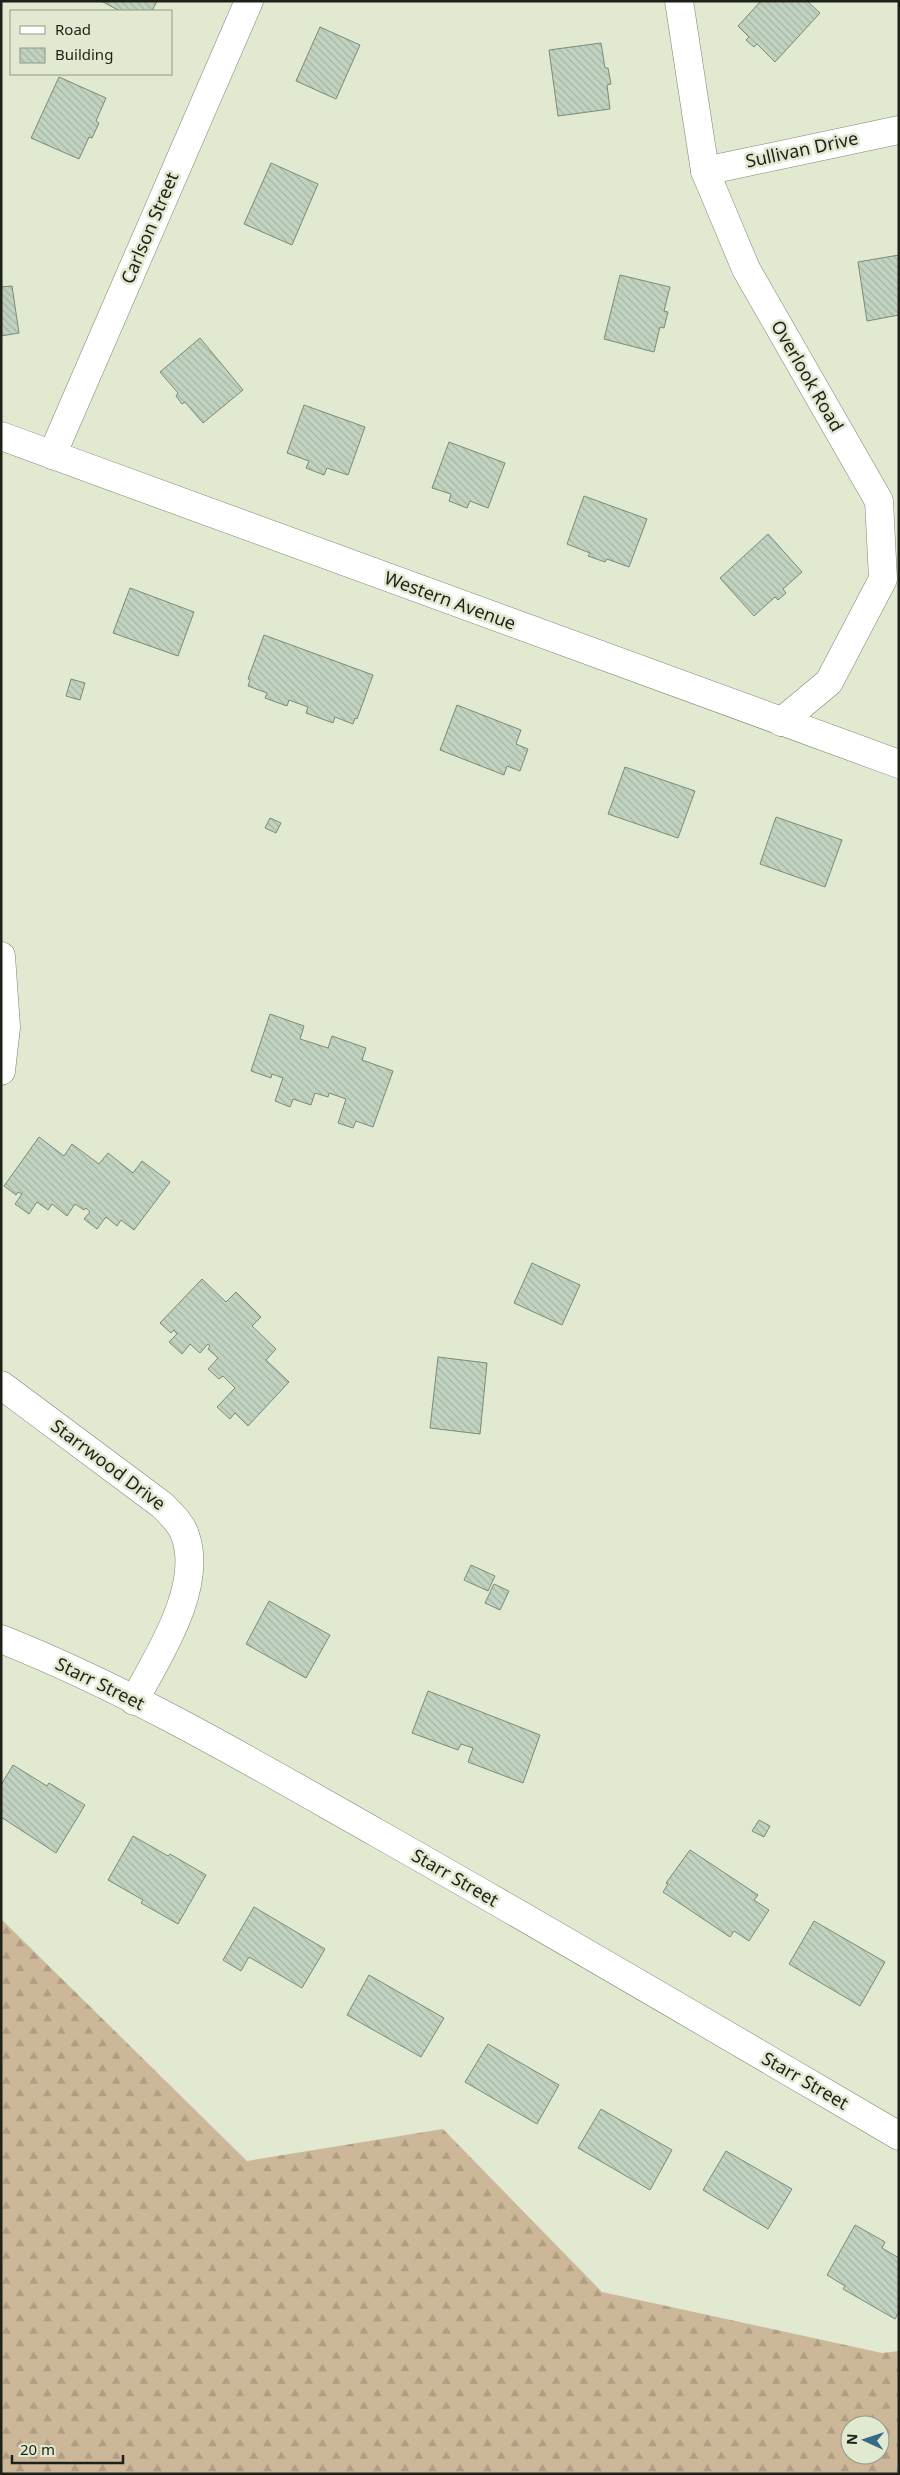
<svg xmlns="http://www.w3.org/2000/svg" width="900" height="2475" viewBox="0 0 900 2475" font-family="'Noto Sans',sans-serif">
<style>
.forest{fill:url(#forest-firs);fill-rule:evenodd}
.building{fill:url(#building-back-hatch);stroke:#7a8b79}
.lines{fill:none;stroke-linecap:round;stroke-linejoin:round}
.street-casing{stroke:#7e856f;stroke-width:29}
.street{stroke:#fff;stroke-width:28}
.labels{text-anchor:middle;stroke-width:5;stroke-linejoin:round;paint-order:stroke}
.street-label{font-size:18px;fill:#1e2118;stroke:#e1e9d0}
</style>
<defs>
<pattern id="forest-firs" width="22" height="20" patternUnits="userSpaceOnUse" patternTransform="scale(1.25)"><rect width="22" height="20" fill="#cdb799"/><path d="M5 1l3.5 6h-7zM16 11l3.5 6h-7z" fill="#b09d83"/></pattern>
<pattern id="building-back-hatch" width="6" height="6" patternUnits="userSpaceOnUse" patternTransform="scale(1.25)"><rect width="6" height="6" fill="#c1d3c0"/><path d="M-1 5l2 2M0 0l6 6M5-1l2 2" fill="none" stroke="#a5b5a4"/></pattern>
</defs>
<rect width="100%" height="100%" fill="#e1e9d0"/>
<path class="forest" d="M1,1919L247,2161L443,2129L602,2292L882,2353L899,2351V2474H1ZM850,2425H880V2455H850Z"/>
<g class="building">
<polygon points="101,1 157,1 152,11 120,11"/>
<polygon points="761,1 807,1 820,13 775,62 757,44 754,47 746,40 749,37 738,26"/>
<polygon points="320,27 360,45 336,99 296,81"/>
<polygon points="601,43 605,68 608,68 611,84 607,85 610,109 558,116 549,50"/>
<polygon points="59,77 106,98 96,121 99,123 92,138 89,137 79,159 31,138"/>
<polygon points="271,163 318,184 292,245 244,224"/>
<polygon points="899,255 899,315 867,321 858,262"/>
<polygon points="620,275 670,287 664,311 668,312 664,328 660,327 654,352 604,339"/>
<polygon points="12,286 19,333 1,336 1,287"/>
<polygon points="200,338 243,390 203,423 185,402 182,404 176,396 178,393 160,372"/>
<polygon points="304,405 365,427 348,475 327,468 324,475 306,468 309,461 287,453"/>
<polygon points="449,442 505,463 488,508 470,501 467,508 449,501 451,494 432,488"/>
<polygon points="584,496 647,519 629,567 607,559 605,562 588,556 590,553 567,544"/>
<polygon points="768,534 802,572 783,589 786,593 778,600 775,597 754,616 720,578"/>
<polygon points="130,588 194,612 178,656 113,633"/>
<polygon points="264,635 373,675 357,719 355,718 353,724 335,717 333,723 306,713 308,707 289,700 287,706 265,698 267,693 248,686 250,680 248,679"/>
<polygon points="71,679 85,683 80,700 66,696"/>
<polygon points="457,705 521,730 516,744 528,749 520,771 507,766 504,775 440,750"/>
<polygon points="625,767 695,791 678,838 608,814"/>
<polygon points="776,817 842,840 825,887 760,864"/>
<polygon points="270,818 281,823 276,833 265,828"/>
<polygon points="270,1014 304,1026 300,1039 328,1048 332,1036 366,1048 362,1060 393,1071 373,1127 356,1121 353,1128 338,1123 346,1099 329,1093 328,1097 315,1093 311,1105 293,1099 290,1107 275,1101 283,1078 272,1074 271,1078 251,1071"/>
<polygon points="39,1137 64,1156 72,1144 99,1164 108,1153 133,1173 142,1161 170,1182 134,1230 121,1220 117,1226 106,1217 97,1229 84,1219 90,1212 86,1208 84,1210 75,1204 67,1216 52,1204 48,1210 37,1202 29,1214 15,1204 22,1194 18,1192 16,1195 4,1186"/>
<polygon points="532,1263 580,1285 562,1325 514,1303"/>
<polygon points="202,1279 226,1302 236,1292 261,1317 252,1326 276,1349 266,1360 289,1382 248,1426 235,1413 230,1419 217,1407 235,1388 223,1376 219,1379 208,1369 218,1358 208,1349 210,1346 208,1344 200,1353 190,1344 182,1354 169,1342 177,1334 174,1330 171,1333 160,1323"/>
<polygon points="438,1357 487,1363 480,1434 430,1428"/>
<polygon points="471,1565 495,1576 488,1591 464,1580"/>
<polygon points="494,1584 509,1591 500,1610 485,1603"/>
<polygon points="269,1601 330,1635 306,1678 246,1644"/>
<polygon points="428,1691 540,1735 523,1783 468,1762 473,1748 461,1744 458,1750 412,1733"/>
<polygon points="13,1765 47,1786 49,1783 85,1805 56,1853 1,1817 1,1785"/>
<polygon points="759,1820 770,1826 764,1837 752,1831"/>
<polygon points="133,1836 168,1856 170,1854 206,1875 178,1924 141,1903 143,1900 108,1880"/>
<polygon points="690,1850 758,1895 754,1900 769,1910 749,1941 734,1931 730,1937 663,1892 668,1884 666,1883"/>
<polygon points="254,1907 325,1949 302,1988 249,1957 241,1971 223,1960"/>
<polygon points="814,1921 885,1962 860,2006 789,1964"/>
<polygon points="369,1975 444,2018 421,2057 347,2015"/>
<polygon points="488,2044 559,2085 537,2124 465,2082"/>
<polygon points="601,2109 672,2150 650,2190 578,2148"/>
<polygon points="726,2151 792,2189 768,2229 703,2190"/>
<polygon points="855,2225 885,2242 882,2248 899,2258 899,2312 895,2319 843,2289 845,2286 827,2275"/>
</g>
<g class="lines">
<defs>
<g id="street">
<polyline points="679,1 705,171 746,269 879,501 883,579 829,682 781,722"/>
<polyline points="705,171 899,130"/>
<polyline points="1,436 899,764"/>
<polyline points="52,455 249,1"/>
<polyline points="1,956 6,1027 1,1071"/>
<path d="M1,1385L162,1505C171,1514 181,1523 185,1535C204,1587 158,1656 134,1701"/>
<path d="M1,1639C132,1691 255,1764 377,1833C552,1932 725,2034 899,2136"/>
</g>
</defs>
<use href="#street" class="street-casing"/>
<use href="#street" class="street"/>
</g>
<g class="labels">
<g class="street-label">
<text transform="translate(802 150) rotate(-12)" y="6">Sullivan Drive</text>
<text transform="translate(150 228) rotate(-67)" y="6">Carlson Street</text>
<text transform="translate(807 376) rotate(60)" y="6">Overlook Road</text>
<text transform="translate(450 601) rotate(20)" y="6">Western Avenue</text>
<text transform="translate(108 1465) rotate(37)" y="6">Starrwood Drive</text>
<text transform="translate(100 1684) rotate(26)" y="6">Starr Street</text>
<text transform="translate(455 1878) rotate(30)" y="6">Starr Street</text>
<text transform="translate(805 2081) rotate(30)" y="6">Starr Street</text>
</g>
</g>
<rect width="900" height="2475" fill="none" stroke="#1e2118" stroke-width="5"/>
<rect x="10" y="10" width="162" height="65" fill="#e1e9d0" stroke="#939986"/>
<rect x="20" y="26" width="25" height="8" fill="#ffffff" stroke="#939986"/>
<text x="55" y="35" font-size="15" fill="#1e2118">Road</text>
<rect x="20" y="48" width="25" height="15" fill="url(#building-back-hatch)" stroke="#939986"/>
<text x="55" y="60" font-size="15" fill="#1e2118">Building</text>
<g transform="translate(865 2440) rotate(273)"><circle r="24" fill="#e1e9d0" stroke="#939986"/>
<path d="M0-4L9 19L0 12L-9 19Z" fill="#366b87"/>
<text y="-8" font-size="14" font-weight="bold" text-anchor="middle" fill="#1e2118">N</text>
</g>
<path d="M12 2455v8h111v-8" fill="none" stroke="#1e2118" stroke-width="2.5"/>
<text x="20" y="2455" font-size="15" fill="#1e2118" stroke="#e1e9d0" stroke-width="4" paint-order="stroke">20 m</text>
</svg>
